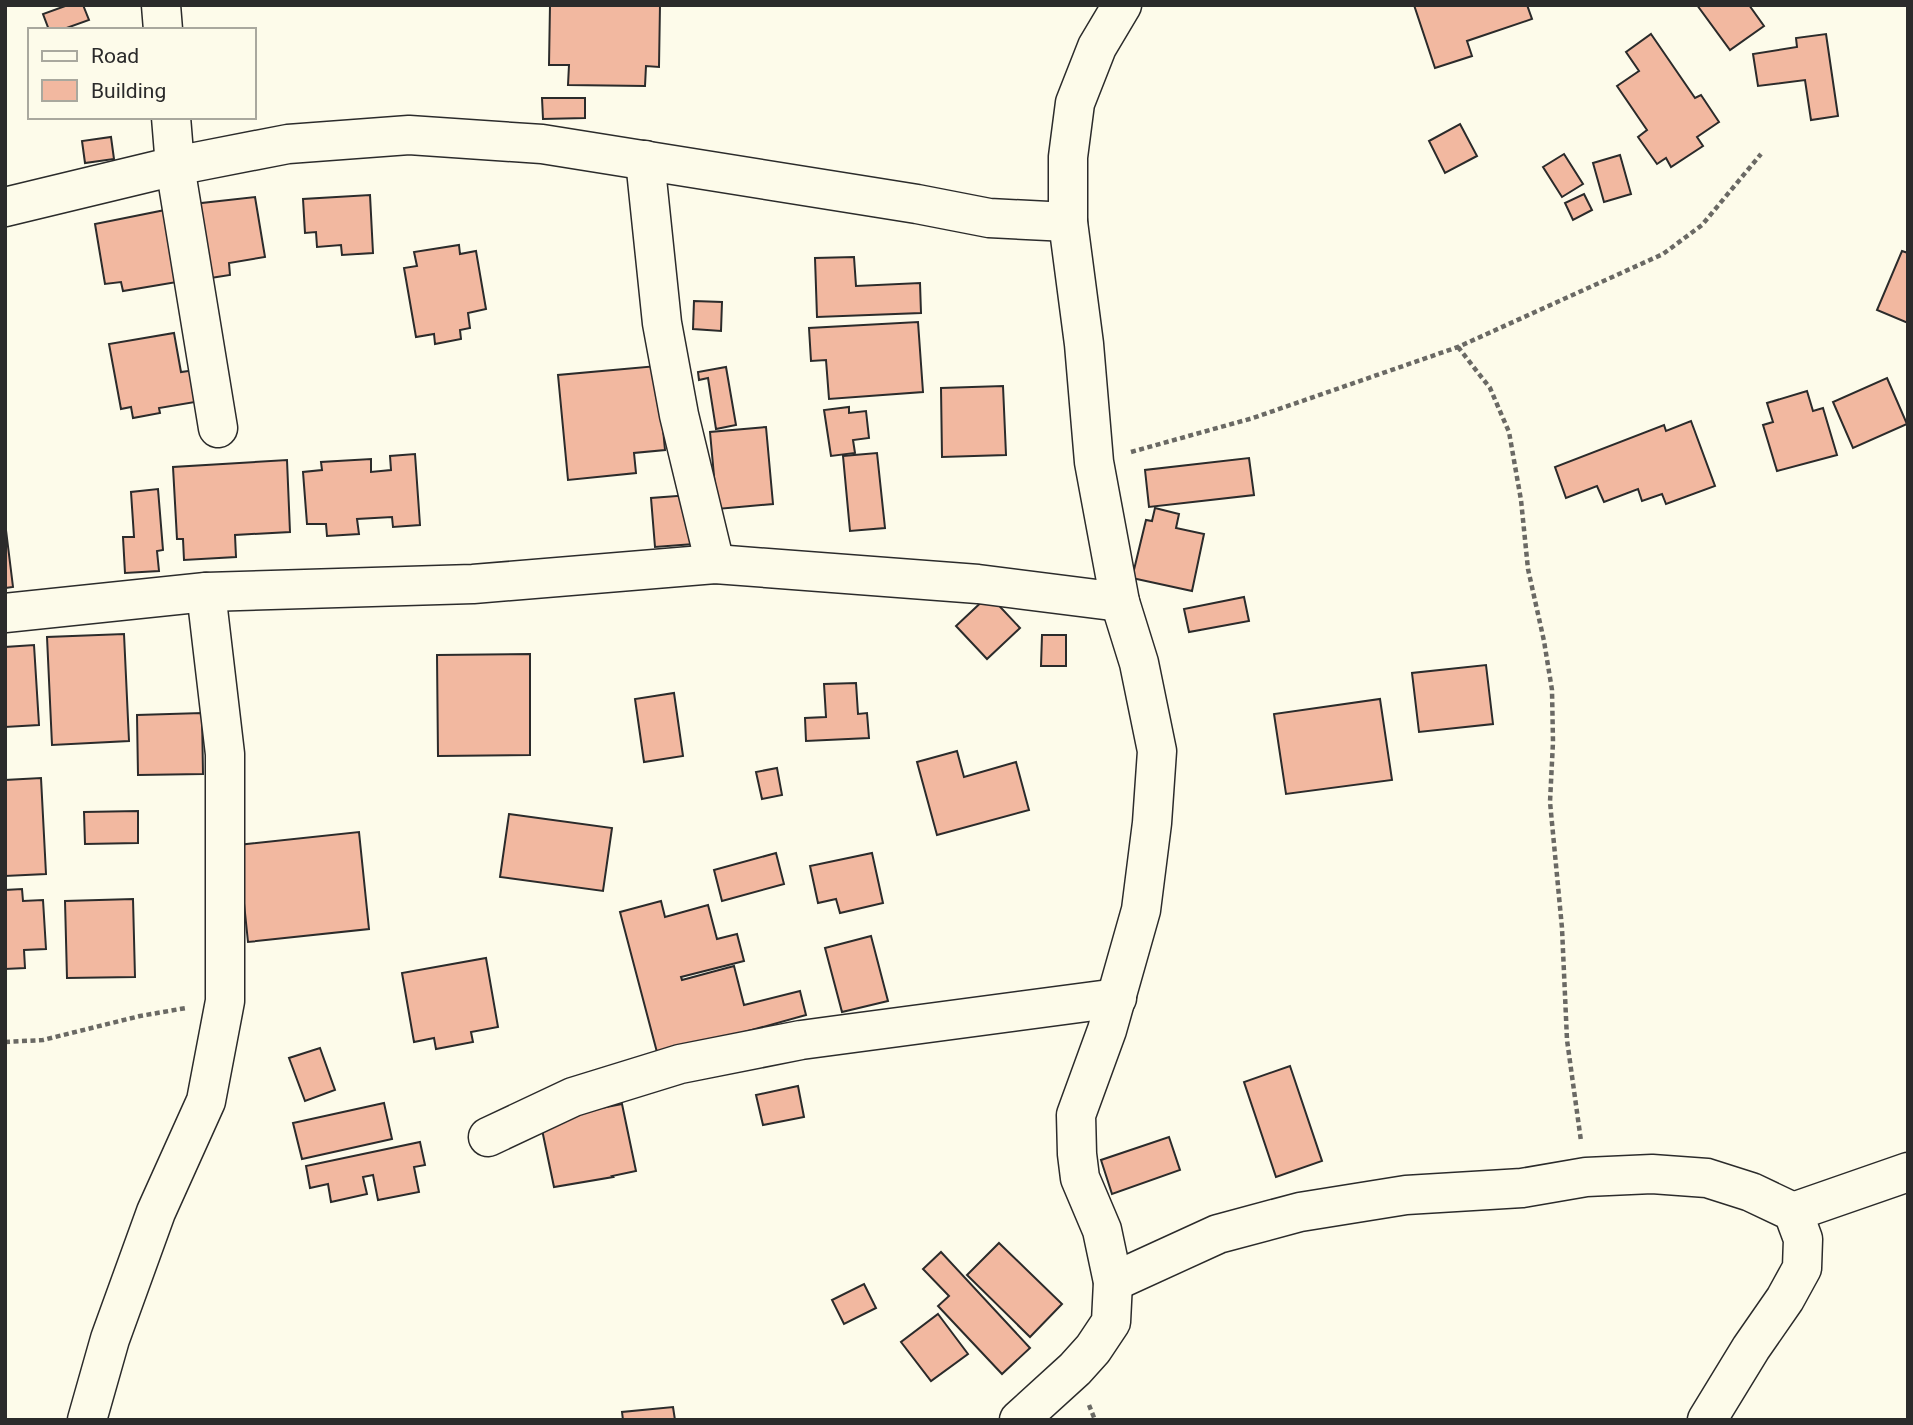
<svg xmlns="http://www.w3.org/2000/svg" width="1913" height="1425" viewBox="0 0 1913 1425" font-family="Roboto,sans-serif">
<style>
.building{fill:#f2b8a0;stroke:#2b2b2b;stroke-width:2}
.lines{fill:none;stroke-linecap:round;stroke-linejoin:round}
.minor-casing{stroke:#2b2b2b;stroke-width:41}
.path{stroke:#6a6964;stroke-width:4.5;stroke-dasharray:5 3.5;stroke-linecap:butt}
.minor{stroke:#fdfbea;stroke-width:38}
</style>
<rect width="100%" height="100%" fill="#fdfbea"/>
<g class="building">
<polygon points="68,5 83,5 89,20 61,30 49,30 43,14"/>
<polygon points="550,5 660,5 659,67 646,66 645,86 568,85 569,65 549,65"/>
<polygon points="1414,5 1527,5 1532,19 1467,41 1472,56 1435,68"/>
<polygon points="1697,5 1749,5 1764,26 1730,50"/>
<polygon points="1651,34 1695,98 1701,95 1719,122 1697,137 1703,146 1671,167 1666,158 1657,164 1638,137 1647,130 1617,86 1639,71 1626,52"/>
<polygon points="1826,34 1838,116 1811,120 1805,80 1758,86 1753,54 1797,47 1796,38"/>
<polygon points="542,98 585,98 585,118 543,119"/>
<polygon points="1460,124 1477,156 1445,173 1429,141"/>
<polygon points="111,137 114,159 85,163 82,141"/>
<polygon points="1564,154 1583,184 1562,197 1543,167"/>
<polygon points="1620,155 1631,194 1604,202 1593,163"/>
<polygon points="1584,194 1592,210 1573,220 1565,203"/>
<polygon points="370,195 373,253 342,255 341,245 317,247 316,232 305,233 303,199"/>
<polygon points="255,197 265,257 229,263 230,275 204,279 193,204"/>
<polygon points="165,210 177,282 123,291 121,282 105,284 95,224"/>
<polygon points="459,245 460,254 476,251 486,309 468,313 470,328 460,330 461,339 435,344 434,334 416,337 404,268 417,266 414,252"/>
<polygon points="1902,251 1908,253 1908,323 1877,310"/>
<polygon points="854,257 856,286 920,283 921,313 817,317 815,258"/>
<polygon points="694,301 722,302 721,331 693,329"/>
<polygon points="918,322 923,392 829,399 826,360 811,361 809,328"/>
<polygon points="174,333 181,372 195,370 201,401 159,408 160,413 133,418 131,407 121,409 109,344"/>
<polygon points="657,366 665,450 634,453 636,473 568,480 558,375"/>
<polygon points="726,367 736,425 716,429 708,378 699,380 698,372"/>
<polygon points="1887,378 1907,424 1853,448 1833,402"/>
<polygon points="1003,386 1006,455 942,457 941,388"/>
<polygon points="1807,391 1813,411 1823,408 1837,455 1777,471 1763,425 1773,422 1767,403"/>
<polygon points="849,407 849,413 866,411 869,438 853,440 855,453 831,456 824,410"/>
<polygon points="1691,421 1715,486 1666,504 1662,494 1642,501 1638,489 1604,502 1597,486 1566,498 1555,467 1664,425 1666,431"/>
<polygon points="766,427 773,504 717,509 710,432"/>
<polygon points="877,453 885,528 850,531 843,456"/>
<polygon points="415,454 420,525 393,527 392,517 357,519 359,534 327,536 326,524 307,524 303,472 322,470 321,462 371,459 371,472 391,470 390,456"/>
<polygon points="1249,458 1254,495 1149,507 1145,470"/>
<polygon points="287,460 290,532 235,535 236,557 184,560 183,539 177,539 173,467"/>
<polygon points="158,489 163,550 157,551 159,571 125,573 123,537 134,537 131,492"/>
<polygon points="690,495 694,544 655,547 651,498"/>
<polygon points="1155,508 1179,514 1176,528 1204,534 1192,591 1132,578 1146,520 1152,521"/>
<polygon points="5,522 13,587 5,588"/>
<polygon points="989,595 1020,628 987,659 956,626"/>
<polygon points="1244,597 1249,621 1189,632 1184,609"/>
<polygon points="124,634 129,741 52,745 47,637"/>
<polygon points="1042,635 1066,635 1066,666 1041,666"/>
<polygon points="34,645 39,725 5,727 5,647"/>
<polygon points="530,654 530,755 438,756 437,655"/>
<polygon points="1486,665 1493,724 1419,732 1412,673"/>
<polygon points="856,683 858,714 867,713 869,738 806,741 805,718 826,717 824,684"/>
<polygon points="674,693 683,756 644,762 635,699"/>
<polygon points="1380,699 1392,780 1286,794 1274,714"/>
<polygon points="202,713 203,774 138,775 137,715"/>
<polygon points="957,751 964,777 1016,762 1029,810 937,835 917,762"/>
<polygon points="777,768 782,795 762,799 756,772"/>
<polygon points="41,778 46,874 5,876 5,780"/>
<polygon points="138,811 138,843 85,844 84,812"/>
<polygon points="509,814 612,828 603,891 500,877"/>
<polygon points="359,832 369,929 248,942 238,845"/>
<polygon points="776,853 784,884 722,901 714,870"/>
<polygon points="872,853 883,903 840,913 836,899 818,903 810,866"/>
<polygon points="22,889 23,901 43,900 46,949 24,950 25,968 5,969 5,890"/>
<polygon points="133,899 135,977 67,978 65,901"/>
<polygon points="661,901 665,917 708,905 717,939 737,934 744,961 681,977 682,980 734,966 744,1005 800,991 806,1015 658,1056 620,912"/>
<polygon points="871,936 888,1001 842,1012 825,948"/>
<polygon points="486,958 498,1027 471,1032 473,1042 436,1049 434,1038 414,1042 402,973"/>
<polygon points="320,1048 335,1090 305,1101 289,1058"/>
<polygon points="1290,1066 1322,1161 1276,1177 1244,1082"/>
<polygon points="798,1086 804,1117 763,1125 756,1095"/>
<polygon points="384,1103 392,1139 302,1159 293,1123"/>
<polygon points="622,1104 636,1171 612,1176 613,1177 554,1187 540,1120"/>
<polygon points="1169,1137 1180,1170 1112,1194 1101,1160"/>
<polygon points="420,1142 425,1165 414,1167 419,1192 378,1200 373,1175 363,1177 367,1194 331,1202 328,1184 310,1188 306,1166"/>
<polygon points="999,1243 1062,1304 1030,1337 967,1275"/>
<polygon points="941,1252 1030,1348 1002,1374 938,1306 949,1296 923,1269"/>
<polygon points="864,1284 876,1308 844,1324 832,1300"/>
<polygon points="938,1314 968,1354 931,1381 901,1342"/>
<polygon points="673,1407 675,1420 623,1420 622,1412"/>
</g>
<g class="lines">
<defs>
<g id="minor">
<polyline points="161,5 163,30"/>
<polyline points="171,117 175,166 218,428"/>
<polyline points="645,160 662,323 679,415 715,564"/>
<polyline points="5,207 175,166 288,144 409,135 542,144 917,204 989,218 1068,222"/>
<polyline points="5,613 206,592 473,584 715,564 978,584 1120,602"/>
<polyline points="488,1137 573,1097 680,1064 801,1040 1117,998"/>
<polyline points="1793,1212 1908,1172"/>
<polyline points="1113,1282 1218,1234 1300,1212 1406,1195 1522,1188 1586,1177 1652,1174 1707,1178 1751,1192 1793,1212 1803,1239 1802,1268 1785,1299 1751,1348 1707,1420"/>
<polyline points="87,1420 110,1339 156,1212 206,1101 225,1001 225,754 206,592"/>
<polyline points="1019,1420 1075,1369 1093,1349 1111,1322 1113,1282 1102,1230 1080,1178 1077,1154 1076,1115 1107,1030 1141,910 1152,823 1157,751 1139,663 1120,602 1094,462 1084,344 1068,222 1068,157 1075,103 1097,47 1122,5"/>
</g>
</defs>
<use href="#minor" class="minor-casing"/>
<g class="path">
<polyline points="1458,347 1490,388 1509,432 1521,500 1528,569 1544,641 1552,690 1553,742 1550,802 1562,928 1567,1040 1581,1141"/>
<polyline points="1131,452 1253,418 1458,347 1663,254 1702,225 1761,154"/>
<polyline points="5,1042 43,1040 140,1016 186,1008"/>
<polyline points="1089,1405 1095,1420"/>
</g>
<use href="#minor" class="minor"/>
</g>
<rect width="1913" height="1425" fill="none" stroke="#2b2b2b" stroke-width="14"/>
<rect x="28" y="28" width="228" height="91" fill="#fdfbea" stroke="#a9a89e" stroke-width="2"/>
<rect x="42" y="51" width="35" height="10" fill="#fdfbea" stroke="#a9a89e" stroke-width="2"/>
<text x="91" y="63" font-size="21" fill="#2b2b2b">Road</text>
<rect x="42" y="80" width="35" height="21" fill="#f2b8a0" stroke="#a9a89e" stroke-width="2"/>
<text x="91" y="98" font-size="21" fill="#2b2b2b">Building</text>
</svg>
